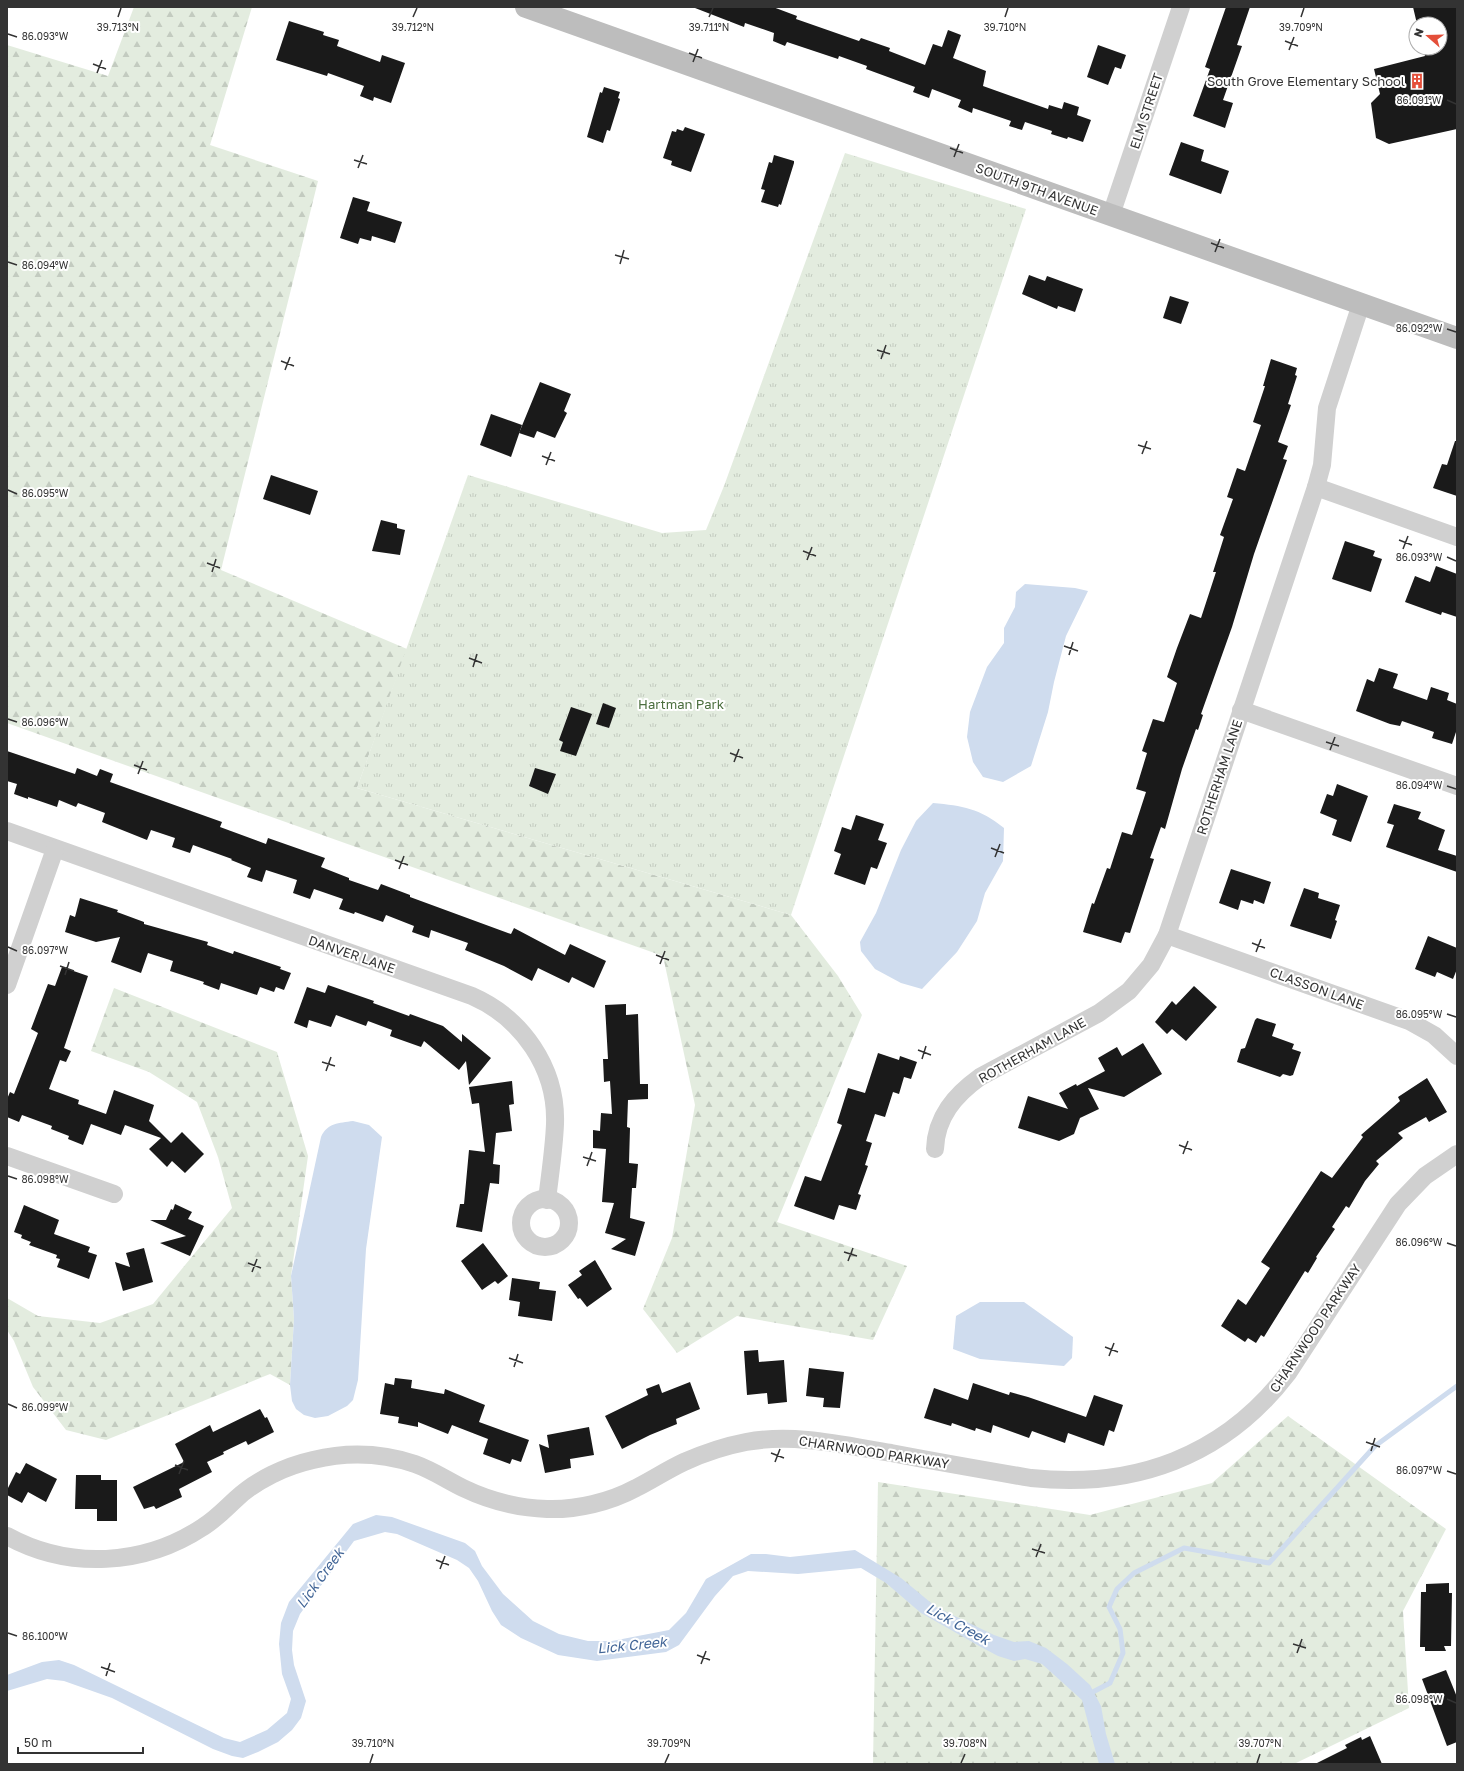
<svg xmlns="http://www.w3.org/2000/svg" width="1464" height="1771" viewBox="0 0 1464 1771" font-family="'Golos Text',sans-serif">
<style>
.forest{fill:url(#forest-firs)}
.park{fill:url(#park-tufts)}
.water{fill:#cfdcee}
.lines{fill:none;stroke-linecap:round;stroke-linejoin:round}
.stream{stroke:#cfdcee;stroke-width:5}
.building{fill:#1a1a1a}
.street{stroke:#d0d0d0;stroke-width:18}
.secondary{stroke:#bdbdbd;stroke-width:22}
.ticks{fill:none;stroke:#333;stroke-width:1.5}
.labels{text-anchor:middle;stroke-width:4;stroke-linejoin:round;paint-order:stroke}
.poi-label{font-size:13px;fill:#333;stroke:#fff;text-anchor:end}
.street-label{font-size:13px;fill:#333;stroke:#fff}
.park-label{font-size:13px;fill:#4c6f3f;stroke:#fff}
.water-label{font-size:14px;font-style:italic;fill:#406496;stroke:#fff}
.ticks-label{font-size:10px;text-anchor:middle;fill:#333;stroke:#fff;stroke-width:4;stroke-linejoin:round;paint-order:stroke}
</style>
<defs>
<pattern id="forest-firs" width="22" height="20" patternUnits="userSpaceOnUse"><rect width="22" height="20" fill="#e3ecdf"/><path d="M5 1l3.5 6h-7zM16 11l3.5 6h-7z" fill="#c3cbc0"/></pattern>
<pattern id="park-tufts" width="24" height="20" patternUnits="userSpaceOnUse"><rect width="24" height="20" fill="#e3ecdf"/><path d="M3 7l-1-3M5 7V3M7 7l1-3M15 17l-1-3M17 17v-4M19 17l1-3" fill="none" stroke="#c3cbc0"/></pattern>
</defs>
<rect width="100%" height="100%" fill="#fff"/>
<g class="forest">
<polygon points="134,7 252,7 210,145 318,181 221,570 407,649 357,788 791,915 838,976 862,1015 777,1222 907,1266 873,1340 737,1316 677,1353 643,1309 672,1238 695,1105 663,956 7,723 7,45 108,76"/>
<polygon points="114,988 277,1052 308,1156 291,1276 294,1319 290,1385 270,1374 106,1440 66,1430 33,1387 14,1341 7,1330 7,1298 38,1316 100,1323 153,1304 232,1208 218,1157 197,1102 149,1072 91,1051"/>
<polygon points="1288,1416 1446,1529 1403,1611 1409,1708 1294,1764 873,1764 878,1482 1090,1515 1212,1483"/>
</g>
<polygon class="park" points="845,153 1026,209 791,915 357,788 468,475 662,533 706,530 724,486"/>
<g class="water">
<polygon points="1025,584 1075,588 1088,591 1066,636 1054,682 1048,712 1031,766 1003,782 983,777 973,762 967,737 970,712 987,667 1004,643 1004,628 1015,607 1016,592"/>
<path d="M933,803C963,806 979,808 1004,828L1003,861L985,893L977,921L957,952L922,989L901,983L875,969L861,951L860,942L876,913L901,850L916,821Z"/>
<path d="M353,1121L369,1125L382,1137L366,1249L358,1380L353,1400L347,1406L328,1416L315,1418L304,1415L296,1409L292,1401L290,1385L294,1319L291,1276L321,1137C327,1123 339,1123 353,1121Z"/>
<polygon points="980,1302 1024,1302 1073,1337 1072,1358 1064,1366 980,1359 953,1349 956,1316"/>
<polygon points="376,1515 392,1517 465,1543 475,1551 482,1566 503,1594 533,1621 559,1634 588,1641 612,1641 669,1630 686,1613 706,1579 751,1554 766,1554 790,1557 855,1550 901,1578 936,1607 994,1635 1014,1642 1029,1641 1046,1648 1067,1664 1090,1685 1101,1706 1106,1734 1115,1764 1099,1764 1082,1700 1042,1664 1025,1659 1014,1661 998,1656 981,1647 921,1613 886,1583 861,1568 798,1574 748,1571 733,1576 715,1596 679,1645 666,1652 597,1661 558,1655 521,1638 501,1625 492,1611 478,1581 469,1568 457,1560 397,1534 385,1532 354,1541 300,1614 293,1631 292,1650 294,1665 306,1701 301,1718 292,1730 278,1742 258,1752 243,1758 232,1756 213,1749 112,1698 64,1681 47,1679 7,1691 7,1675 42,1662 59,1660 74,1665 224,1738 240,1742 267,1730 287,1713 291,1699 282,1674 279,1644 281,1623 289,1602 353,1524"/>
</g>
<g class="lines">
<polyline class="stream" points="1089,1694 1110,1683 1123,1653 1120,1629 1109,1607 1117,1589 1134,1573 1184,1548 1269,1563 1375,1446 1457,1386"/>
</g>
<g class="building">
<polygon points="695,7 773,7 797,16 796,19 859,41 861,38 890,48 889,51 925,65 933,44 942,47 948,30 961,35 953,58 986,71 983,86 1048,109 1049,105 1062,109 1064,102 1079,107 1077,115 1091,120 1083,142 1068,137 1067,139 1051,134 1052,131 1025,122 1022,130 1009,126 1011,121 973,108 972,113 958,107 961,100 932,89 929,98 913,92 915,87 866,69 867,66 839,56 838,59 787,42 785,46 773,41 774,33 745,23 744,27 695,8"/>
<polygon points="1226,7 1250,7 1237,45 1242,46 1223,100 1233,103 1225,128 1193,116 1210,69 1205,67"/>
<polygon points="1413,7 1457,7 1457,129 1389,144 1376,138 1371,103 1380,94 1374,69 1425,56 1423,48 1440,48 1440,24 1417,24"/>
<polygon points="289,21 324,32 323,35 339,40 337,46 380,62 382,55 405,63 391,103 374,97 373,101 360,96 364,86 328,73 327,76 276,60"/>
<polygon points="1098,45 1126,55 1121,69 1115,67 1108,85 1087,77"/>
<polygon points="604,87 620,92 618,98 620,99 610,131 607,130 603,143 587,137 600,92 602,93"/>
<polygon points="685,127 705,134 691,172 671,165 672,161 663,158 672,131 676,132 677,129 683,131"/>
<polygon points="1181,142 1204,150 1201,161 1229,171 1221,194 1169,175"/>
<polygon points="774,155 794,161 794,163 781,205 779,204 778,207 761,202 765,190 761,189 769,162 772,163"/>
<polygon points="353,197 370,202 367,211 402,222 395,243 372,236 371,241 360,238 358,244 340,238"/>
<polygon points="1029,275 1045,281 1047,276 1083,289 1075,312 1058,306 1057,309 1022,294"/>
<polygon points="1170,296 1189,302 1181,324 1163,318"/>
<polygon points="1271,359 1297,368 1295,375 1297,376 1288,404 1291,405 1278,442 1288,446 1283,459 1287,460 1254,554 1232,627 1201,714 1203,715 1198,730 1196,729 1182,769 1165,829 1161,827 1150,858 1154,859 1130,933 1125,932 1121,943 1083,932 1092,903 1094,904 1107,868 1110,869 1122,832 1132,835 1146,792 1136,789 1147,753 1142,751 1153,719 1164,722 1177,683 1167,677 1177,648 1190,614 1201,618 1216,572 1213,572 1224,537 1220,535 1233,499 1227,497 1237,468 1245,471 1261,425 1253,422 1265,386 1263,386"/>
<polygon points="540,382 571,394 564,411 567,413 555,438 537,431 534,438 519,433"/>
<polygon points="491,414 522,425 511,457 480,445"/>
<polygon points="1455,441 1457,441 1457,496 1433,488 1442,464 1447,465"/>
<polygon points="271,475 318,491 310,515 263,499"/>
<polygon points="381,520 397,524 397,528 405,530 400,555 372,551"/>
<polygon points="1345,541 1375,551 1373,556 1382,559 1371,592 1332,579"/>
<polygon points="1436,566 1457,574 1457,617 1442,612 1441,615 1405,602 1415,576 1430,582"/>
<polygon points="1379,668 1398,674 1393,688 1427,700 1431,687 1449,693 1447,700 1457,704 1457,729 1452,744 1432,738 1434,732 1402,721 1400,726 1390,724 1356,711 1367,679 1374,682"/>
<polygon points="603,703 616,708 609,728 596,724"/>
<polygon points="571,707 592,714 576,756 560,751 563,742 559,740"/>
<polygon points="7,751 75,774 77,768 97,776 100,769 113,774 110,782 222,822 220,827 266,844 268,838 325,858 321,867 349,878 349,880 378,890 381,884 410,895 410,897 511,934 514,928 565,955 570,944 606,961 594,988 572,977 569,983 538,968 532,981 504,966 465,950 468,943 431,930 429,938 412,932 414,926 386,915 383,922 355,912 354,914 339,909 343,899 314,889 310,899 293,893 297,880 266,870 262,882 247,877 251,868 231,860 232,859 193,845 190,853 172,847 175,838 151,830 147,840 102,822 105,813 78,803 76,807 59,800 57,807 28,797 28,799 14,794 17,784 7,781"/>
<polygon points="535,768 556,774 548,794 529,786"/>
<polygon points="1337,784 1368,796 1351,842 1332,835 1337,820 1320,813 1327,794 1333,796"/>
<polygon points="1394,804 1421,812 1418,819 1445,830 1438,850 1457,856 1457,872 1386,847 1394,825 1387,823"/>
<polygon points="856,815 884,824 878,840 887,843 877,869 871,867 865,885 834,874 841,854 834,851 842,827 851,830"/>
<polygon points="1231,869 1271,882 1264,904 1254,900 1253,904 1241,900 1238,910 1219,903"/>
<polygon points="1304,888 1319,893 1318,898 1340,905 1335,920 1337,921 1331,939 1290,926"/>
<polygon points="80,898 118,910 117,912 144,922 144,924 208,942 207,945 233,954 234,951 281,967 280,969 291,973 284,990 276,987 274,992 260,987 257,995 221,983 219,990 203,984 204,982 170,971 173,961 148,953 141,973 111,962 120,937 96,942 65,932 70,915 75,917"/>
<polygon points="1428,936 1457,948 1457,969 1453,979 1437,972 1435,977 1415,969"/>
<polygon points="62,967 88,976 64,1048 71,1051 66,1062 60,1060 49,1089 79,1100 78,1104 106,1114 114,1090 154,1105 149,1121 171,1143 182,1132 204,1154 185,1173 172,1161 167,1167 149,1149 161,1138 125,1125 121,1135 91,1124 83,1145 68,1139 69,1136 51,1129 52,1126 22,1115 19,1122 7,1117 7,1099 10,1092 14,1094 38,1033 31,1029 48,984 55,986"/>
<polygon points="328,985 374,1001 373,1003 409,1016 410,1014 443,1026 462,1042 462,1034 491,1058 469,1085 466,1061 459,1070 424,1041 421,1047 390,1036 392,1030 368,1021 366,1026 336,1015 331,1027 309,1020 307,1028 294,1023 307,987 325,993"/>
<polygon points="1194,986 1217,1007 1186,1041 1172,1029 1167,1034 1155,1022 1172,1001 1176,1005"/>
<polygon points="626,1004 626,1015 638,1014 640,1084 648,1084 648,1099 628,1100 627,1127 630,1128 629,1163 638,1164 636,1188 632,1188 630,1218 645,1222 635,1256 611,1249 626,1239 605,1233 614,1203 602,1202 606,1149 593,1148 593,1130 600,1131 601,1113 612,1114 610,1081 604,1082 603,1059 608,1059 605,1005"/>
<polygon points="1257,1018 1276,1024 1272,1036 1294,1044 1292,1049 1301,1052 1293,1075 1290,1076 1283,1074 1280,1077 1237,1062 1241,1049 1245,1048 1255,1020"/>
<polygon points="1143,1043 1162,1074 1124,1097 1088,1088 1099,1109 1080,1118 1074,1134 1059,1141 1018,1128 1028,1096 1068,1109 1059,1093 1076,1084 1077,1086 1105,1071 1098,1058 1117,1047 1122,1056"/>
<polygon points="878,1053 899,1060 900,1056 917,1062 911,1079 904,1077 899,1094 893,1092 885,1117 875,1114 866,1141 872,1143 865,1165 868,1166 858,1194 861,1195 856,1210 839,1205 834,1220 794,1206 805,1176 821,1181 842,1125 837,1123 848,1088 865,1093"/>
<polygon points="1427,1078 1447,1112 1429,1122 1426,1117 1398,1133 1403,1138 1376,1161 1379,1164 1365,1181 1349,1208 1346,1206 1332,1227 1335,1229 1316,1257 1317,1258 1308,1273 1305,1271 1264,1337 1261,1335 1256,1343 1248,1338 1245,1342 1221,1326 1238,1299 1246,1305 1270,1268 1261,1262 1321,1171 1332,1178 1363,1137 1361,1135 1400,1101 1398,1097"/>
<polygon points="512,1081 514,1104 509,1105 512,1131 496,1133 493,1164 500,1165 499,1184 490,1183 482,1232 456,1227 460,1204 464,1204 469,1150 485,1152 479,1103 472,1104 469,1087"/>
<polygon points="175,1204 192,1212 188,1219 204,1226 190,1256 160,1243 186,1236 150,1220 166,1220 171,1209 173,1210"/>
<polygon points="24,1205 59,1220 54,1234 90,1247 88,1252 97,1255 89,1279 57,1267 60,1259 56,1258 57,1255 29,1245 31,1242 21,1238 22,1235 14,1232"/>
<polygon points="483,1243 508,1276 498,1284 495,1281 482,1290 461,1261"/>
<polygon points="144,1248 153,1282 123,1291 115,1262 130,1267 126,1253"/>
<polygon points="595,1260 612,1289 587,1307 580,1298 578,1299 568,1285 582,1275 579,1271"/>
<polygon points="512,1278 540,1282 539,1289 556,1291 552,1321 518,1316 520,1302 509,1300"/>
<polygon points="758,1350 759,1362 784,1360 787,1402 768,1404 767,1393 747,1395 744,1351"/>
<polygon points="809,1368 844,1372 840,1408 823,1407 824,1398 806,1396"/>
<polygon points="395,1378 412,1380 411,1388 444,1394 445,1389 485,1405 479,1422 529,1440 521,1462 512,1459 510,1464 483,1454 488,1439 452,1425 448,1434 418,1422 418,1427 398,1423 399,1417 380,1414 385,1383 394,1385"/>
<polygon points="690,1382 700,1409 676,1419 677,1424 650,1435 622,1449 605,1416 648,1395 646,1389 659,1384 662,1393"/>
<polygon points="973,1383 1009,1395 1010,1392 1028,1397 1086,1417 1094,1395 1123,1405 1114,1432 1109,1430 1104,1446 1068,1433 1065,1443 1032,1431 1029,1438 993,1425 991,1433 976,1428 975,1431 952,1423 951,1426 924,1418 934,1388 968,1400"/>
<polygon points="260,1409 265,1418 267,1417 274,1432 248,1445 246,1441 223,1452 224,1454 207,1462 212,1472 179,1489 182,1497 156,1509 154,1506 144,1509 133,1487 184,1462 175,1444 210,1425 213,1432"/>
<polygon points="589,1427 594,1455 570,1459 571,1468 545,1473 539,1444 549,1448 547,1435"/>
<polygon points="26,1463 57,1479 46,1502 28,1492 22,1503 7,1495 7,1490 16,1472 20,1474"/>
<polygon points="76,1475 101,1475 101,1480 117,1480 117,1521 97,1521 97,1509 75,1509"/>
<polygon points="1449,1583 1449,1593 1452,1593 1451,1646 1444,1646 1446,1651 1425,1651 1425,1647 1420,1647 1421,1592 1426,1592 1426,1584"/>
<polygon points="1446,1670 1457,1697 1457,1742 1447,1746 1422,1679"/>
<polygon points="1370,1736 1382,1764 1315,1764 1347,1748 1345,1745 1361,1737 1362,1740"/>
</g>
<g class="lines">
<g class="street">
<polyline points="1111,215 1181,7"/>
<polyline points="1316,487 1457,537"/>
<polyline points="1241,710 1457,786"/>
<path d="M7,831L472,996C522,1018 557,1068 555,1124C554,1149 550,1174 547,1200"/>
<polyline points="1167,935 1409,1021 1434,1035 1457,1056"/>
<polyline points="7,985 55,849"/>
<path d="M935,1149C936,1117 955,1095 980,1077L1099,1013L1129,991L1151,965L1167,935L1316,487L1322,465L1327,408L1361,304"/>
<polyline points="7,1156 114,1194"/>
<circle cx="545" cy="1223" r="24"/>
<path d="M7,1536C69,1570 144,1566 203,1527C216,1519 225,1509 236,1499C256,1480 286,1466 313,1460C346,1452 382,1453 415,1464C432,1470 447,1480 463,1488C490,1501 518,1508 547,1509C577,1510 610,1502 636,1488C652,1480 667,1470 684,1462C704,1453 725,1446 746,1442C795,1433 843,1445 891,1453C938,1462 984,1470 1031,1478C1134,1489 1224,1457 1288,1373L1398,1204L1425,1176L1457,1154"/>
</g>
<polyline class="secondary" points="526,7 1457,338"/>
</g>
<path class="ticks" d="M118,17L121,8M413,17L417,8M709,17L713,8M1005,17L1008,8M1301,17L1304,8M8,34L17,37M1285,41L1298,46M1289,50L1294,37M689,53L702,58M693,62L698,49M93,64L106,69M97,73L102,60M1447,100L1456,104M950,148L963,153M954,157L959,144M354,160L367,164M358,168L363,155M1211,243L1224,248M1215,252L1220,239M615,255L629,259M8,262L17,265M620,264L624,250M1447,329L1456,332M877,350L890,354M881,359L886,345M281,361L294,366M285,370L290,357M1138,445L1151,449M1142,454L1147,441M542,456L555,461M546,465L551,452M8,490L17,494M1399,540L1412,545M1403,549L1408,536M803,551L816,556M1447,557L1456,561M807,560L812,547M207,563L220,568M212,572L216,559M1064,646L1078,651M1069,655L1073,642M469,658L482,663M473,667L477,654M8,719L17,722M1326,742L1339,746M1330,750L1335,737M730,753L743,758M734,762L739,749M134,765L147,770M138,774L143,761M1447,786L1456,789M991,848L1004,853M995,857L1000,844M395,860L408,865M399,869L404,856M1252,943L1265,948M8,947L17,951M1256,952L1261,939M656,955L669,960M660,964L665,951M60,966L74,971M65,975L69,962M1447,1014L1456,1017M918,1050L931,1055M922,1059L926,1046M322,1062L335,1066M326,1071L331,1057M1179,1145L1192,1150M1183,1154L1188,1141M583,1157L596,1161M587,1166L592,1152M8,1176L17,1179M1447,1243L1456,1246M844,1252L857,1256M848,1261L853,1248M248,1263L261,1268M252,1272L257,1259M1105,1347L1118,1352M1109,1356L1114,1343M509,1358L523,1363M514,1367L518,1354M8,1404L17,1408M1366,1442L1380,1447M1371,1451L1375,1438M771,1453L784,1458M775,1462L780,1449M175,1465L188,1470M1447,1471L1456,1474M179,1474L184,1461M1032,1549L1045,1553M1036,1557L1041,1544M436,1560L449,1565M440,1569L445,1556M8,1633L17,1636M1293,1644L1306,1648M1297,1653L1302,1639M697,1655L710,1660M701,1664L706,1651M101,1667L115,1672M106,1676L110,1663M1447,1699L1456,1703M370,1763L373,1754M665,1763L669,1754M961,1763L965,1754M1257,1763L1260,1754"/>
<defs>
<symbol id="building-bare" viewBox="-9 -9 18 18"><path d="M-4-6H4V6H1V3H-1V6H-4ZM-2.5-4.3h1.7v1.8h-1.7ZM.8-4.3h1.7v1.8H.8ZM-2.5-1h1.7V.8h-1.7ZM.8-1h1.7V.8H.8Z" fill="#e44f3a" stroke="#fff" stroke-width="2.5" paint-order="stroke"/></symbol>
</defs>
<g fill-rule="evenodd">
<use href="#building-bare" x="1406" y="70" width="22" height="22"/>
</g>
<g class="labels">
<g class="poi-label">
<text x="1405" y="86">South Grove Elementary School</text>
</g>
<g class="street-label">
<text transform="translate(1146 111) rotate(-72)" y="5">ELM STREET</text>
<text transform="translate(1037 189) rotate(20)" y="5">SOUTH 9TH AVENUE</text>
<text transform="translate(1219 777) rotate(-72)" y="5">ROTHERHAM LANE</text>
<text transform="translate(352 954) rotate(19)" y="5">DANVER LANE</text>
<text transform="translate(1317 988) rotate(20)" y="5">CLASSON LANE</text>
<text transform="translate(1032 1050) rotate(-29)" y="5">ROTHERHAM LANE</text>
<text transform="translate(1315 1328) rotate(-56)" y="5">CHARNWOOD PARKWAY</text>
<text transform="translate(874 1452) rotate(9)" y="5">CHARNWOOD PARKWAY</text>
</g>
<g class="park-label">
<text x="681" y="709">Hartman Park</text>
</g>
<g class="water-label">
<text transform="translate(320 1578) rotate(-54)" y="5">Lick Creek</text>
<text transform="translate(958 1624) rotate(29)" y="5">Lick Creek</text>
<text transform="translate(632 1645) rotate(-6)" y="5">Lick Creek</text>
</g>
</g>
<g class="ticks-label">
<text x="118" y="31">39.713°N</text>
<text x="413" y="31">39.712°N</text>
<text x="709" y="31">39.711°N</text>
<text x="1005" y="31">39.710°N</text>
<text x="1301" y="31">39.709°N</text>
<text x="45" y="40">86.093°W</text>
<text x="1419" y="104">86.091°W</text>
<text x="45" y="269">86.094°W</text>
<text x="1419" y="332">86.092°W</text>
<text x="45" y="497">86.095°W</text>
<text x="1419" y="561">86.093°W</text>
<text x="45" y="726">86.096°W</text>
<text x="1419" y="789">86.094°W</text>
<text x="45" y="954">86.097°W</text>
<text x="1419" y="1018">86.095°W</text>
<text x="45" y="1183">86.098°W</text>
<text x="1419" y="1246">86.096°W</text>
<text x="45" y="1411">86.099°W</text>
<text x="1419" y="1474">86.097°W</text>
<text x="45" y="1640">86.100°W</text>
<text x="1419" y="1703">86.098°W</text>
<text x="373" y="1747">39.710°N</text>
<text x="669" y="1747">39.709°N</text>
<text x="965" y="1747">39.708°N</text>
<text x="1260" y="1747">39.707°N</text>
</g>
<rect width="1464" height="1771" fill="none" stroke="#333333" stroke-width="16"/>
<g transform="translate(1428 36) rotate(290)"><circle r="19" fill="#ffffff" stroke="#adadad"/>
<path d="M0-3L7 15L0 10L-7 15Z" fill="#e44f3a"/>
<text y="-6" font-size="11" font-weight="bold" text-anchor="middle" fill="#333333">N</text>
</g>
<path d="M18 1747v6h125v-6" fill="none" stroke="#333333" stroke-width="2"/>
<text x="24" y="1747" font-size="12" fill="#333333" stroke="#ffffff" stroke-width="3" paint-order="stroke">50 m</text>
</svg>
